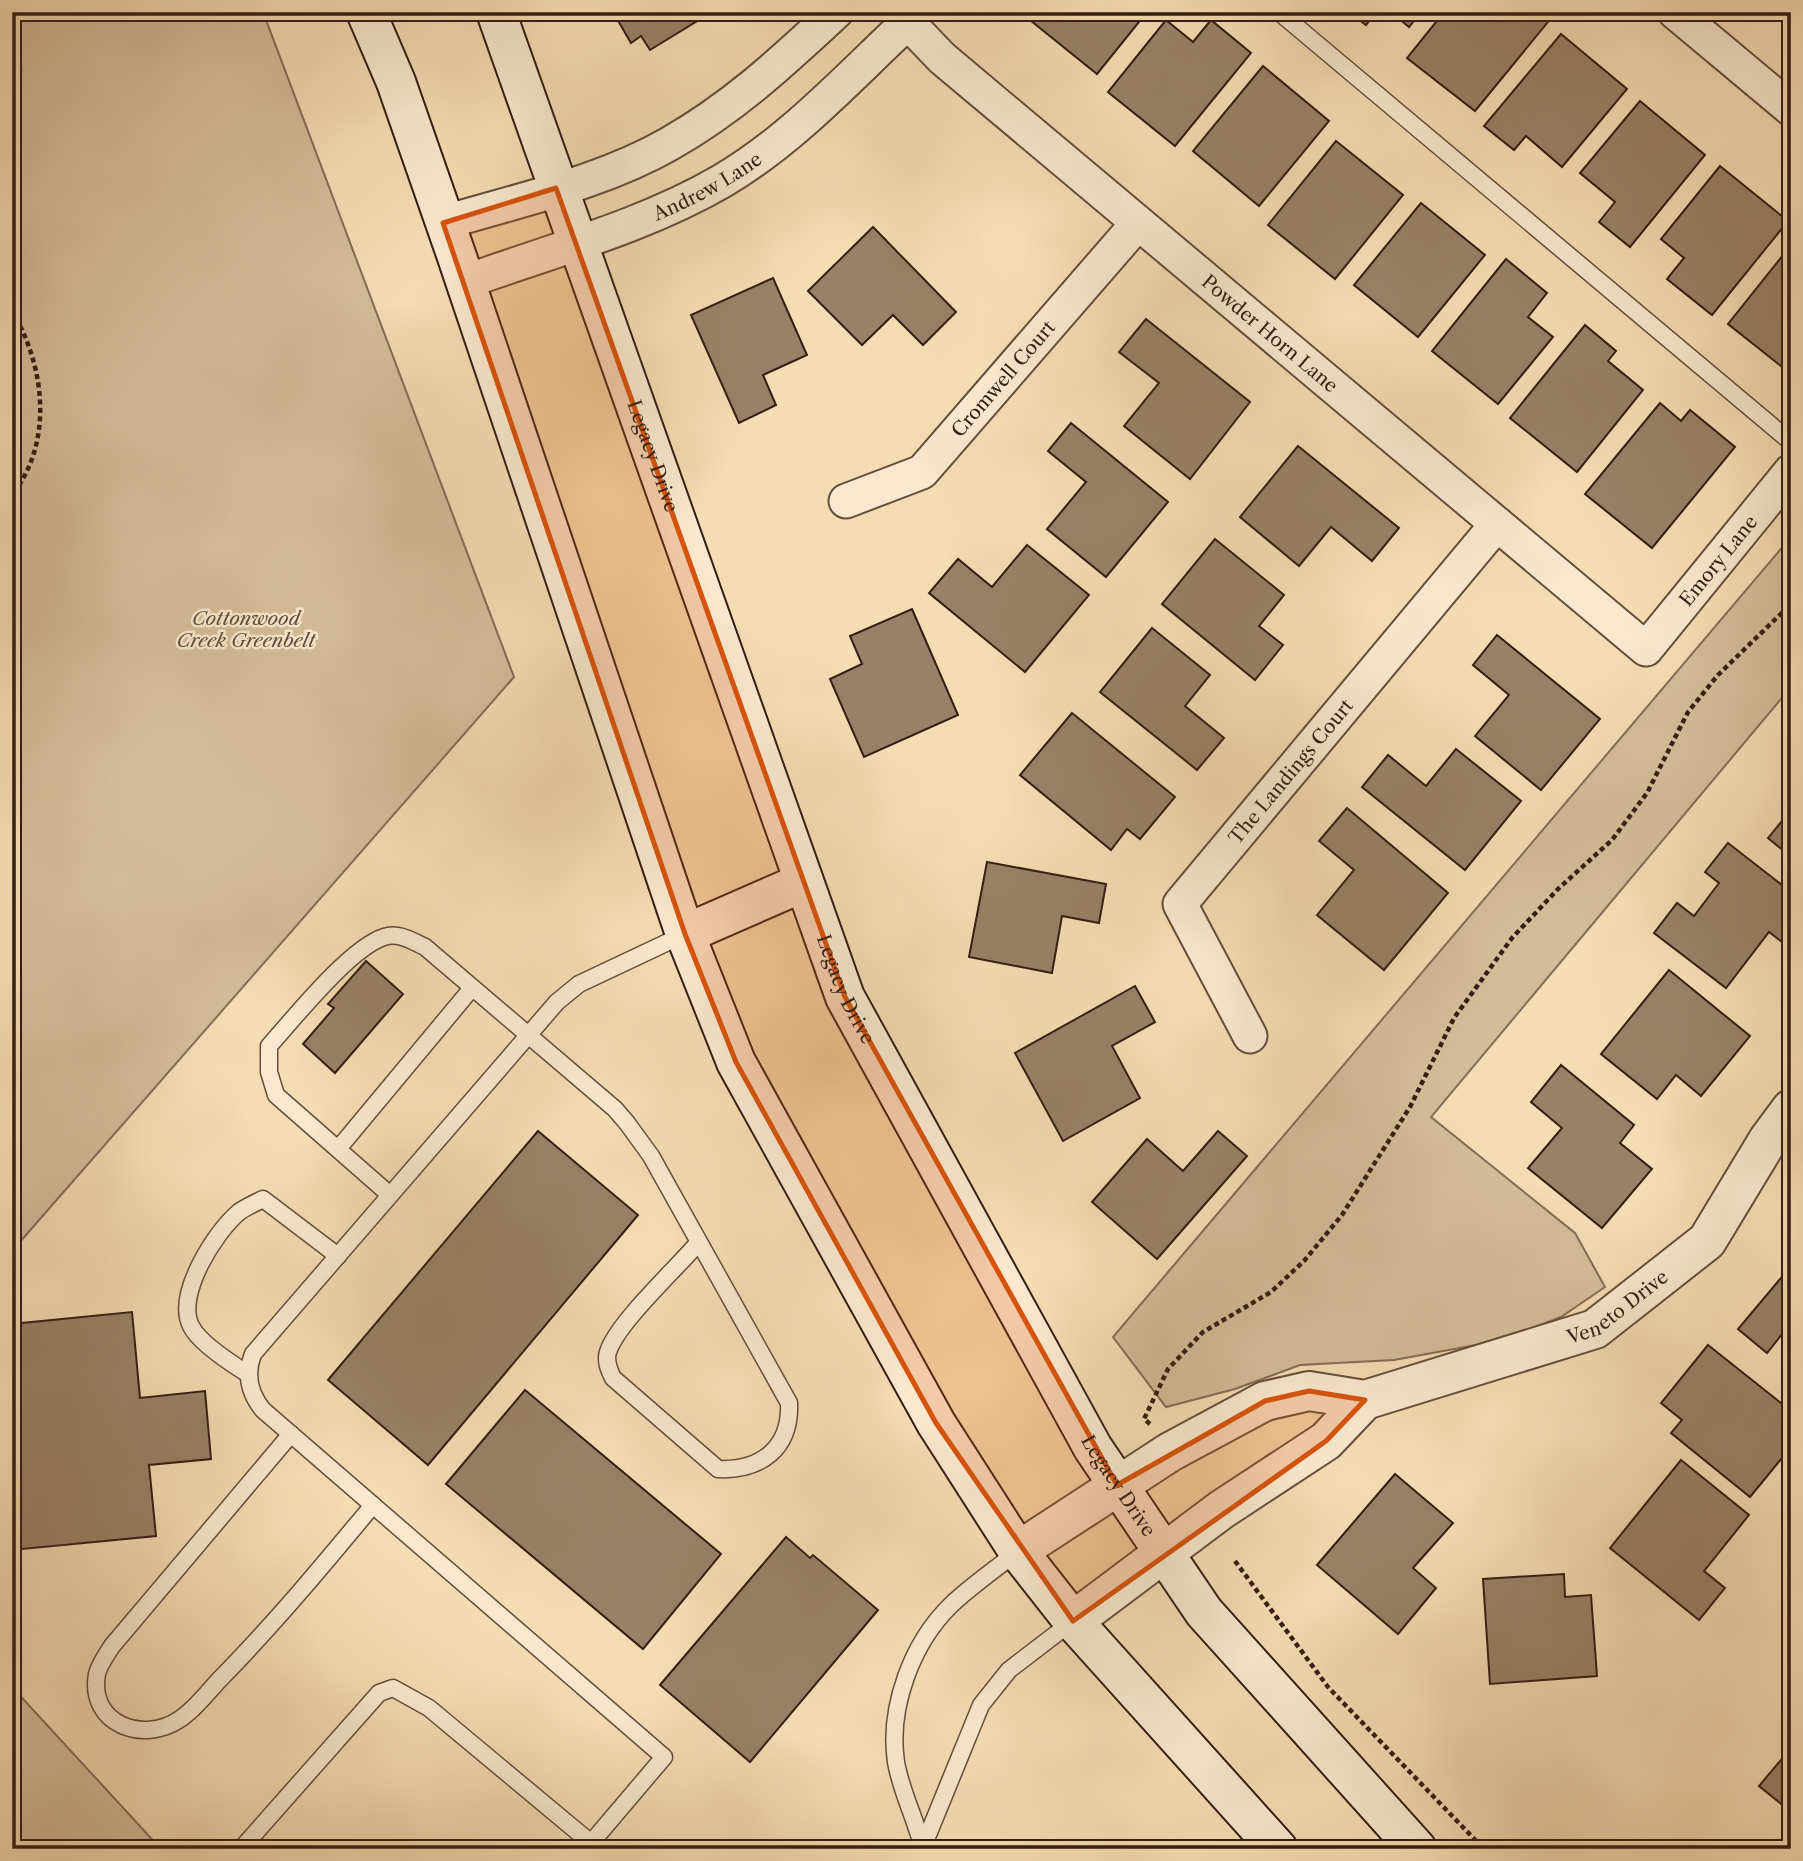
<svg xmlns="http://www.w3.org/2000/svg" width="1803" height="1861" viewBox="0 0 1803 1861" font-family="'Libre Caslon Text',serif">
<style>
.green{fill:#d5bc98;stroke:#846c56;stroke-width:2}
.building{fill:#998066;stroke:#341d13;stroke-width:2}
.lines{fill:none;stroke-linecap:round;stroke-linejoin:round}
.service-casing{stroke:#644d3b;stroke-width:19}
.minor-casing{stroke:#644d3b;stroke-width:37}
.tertiary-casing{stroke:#644d3b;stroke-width:42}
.secondary-casing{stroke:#341d13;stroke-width:42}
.path{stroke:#341d13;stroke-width:4.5;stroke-dasharray:5 3.5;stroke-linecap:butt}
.service{stroke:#f9e8ce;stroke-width:16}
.minor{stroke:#f9e8ce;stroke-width:33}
.tertiary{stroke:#f9e8ce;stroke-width:38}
.secondary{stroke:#f9e8ce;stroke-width:38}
.marked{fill:#d6530d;fill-opacity:0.2;stroke:#d6530d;stroke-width:5;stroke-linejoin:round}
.labels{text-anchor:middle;stroke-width:5;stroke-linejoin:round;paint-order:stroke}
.street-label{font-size:19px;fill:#341d13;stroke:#f9e8ce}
.park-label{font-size:19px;font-style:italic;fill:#644d3b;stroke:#f9e8ce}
</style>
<rect width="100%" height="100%" fill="#f6dcb3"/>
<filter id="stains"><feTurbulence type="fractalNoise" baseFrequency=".00286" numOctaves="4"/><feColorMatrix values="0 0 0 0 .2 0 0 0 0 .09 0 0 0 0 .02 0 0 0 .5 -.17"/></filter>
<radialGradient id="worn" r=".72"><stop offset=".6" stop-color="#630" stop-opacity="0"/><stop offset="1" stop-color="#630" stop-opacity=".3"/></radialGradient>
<g class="green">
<polygon points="12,12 263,12 514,677 12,1251"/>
<polygon points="1791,537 1791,687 1431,1117 1575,1233 1605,1287 1561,1317 1498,1341 1394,1360 1300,1365 1235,1389 1166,1407 1113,1337"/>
<polygon points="12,1687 161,1849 12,1849"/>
</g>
<g class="building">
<polygon points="613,12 712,12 650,50 641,36 631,43"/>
<polygon points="1036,12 1147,12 1097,74 1030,20"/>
<polygon points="1349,12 1376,12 1366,25"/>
<polygon points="1391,12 1421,12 1409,27"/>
<polygon points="1444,12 1536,12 1548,22 1475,111 1407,58"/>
<polygon points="1166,20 1193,42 1211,20 1251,53 1175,146 1108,92"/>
<polygon points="1561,34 1627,89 1562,167 1526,136 1514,150 1484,126"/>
<polygon points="1263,66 1329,121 1259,206 1193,151"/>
<polygon points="1640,101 1705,155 1630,247 1599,222 1615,202 1580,173"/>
<polygon points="1336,141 1403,195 1335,279 1268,225"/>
<polygon points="1720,166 1788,221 1712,315 1667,279 1684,258 1661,239"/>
<polygon points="1421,203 1485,255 1418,337 1354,285"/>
<polygon points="873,227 956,312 923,345 893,315 862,345 808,291"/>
<polygon points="1791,245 1791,374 1728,324"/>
<polygon points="1506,259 1547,293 1528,317 1553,337 1498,404 1432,351"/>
<polygon points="773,278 807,355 763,375 776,405 739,423 691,315"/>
<polygon points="1146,319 1250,402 1190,479 1124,426 1159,383 1119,352"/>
<polygon points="1585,325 1616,351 1608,361 1643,390 1577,472 1510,418"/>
<polygon points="1660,403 1681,421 1690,410 1735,447 1652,548 1585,494"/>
<polygon points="1071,423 1168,502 1106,577 1047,529 1086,482 1048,451"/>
<polygon points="1298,446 1399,528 1372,561 1331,527 1299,566 1240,517"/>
<polygon points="1215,539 1284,595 1259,626 1283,645 1255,680 1162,604"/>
<polygon points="1027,545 1089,595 1025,672 929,593 958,559 992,587"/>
<polygon points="912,609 958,715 864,757 830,679 862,664 850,636"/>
<polygon points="1152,628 1210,675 1185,706 1224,738 1197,770 1100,692"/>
<polygon points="1497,635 1600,719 1541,790 1475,736 1509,695 1473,665"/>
<polygon points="1072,713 1175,797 1140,839 1127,829 1111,850 1020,775"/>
<polygon points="1456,749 1521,801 1465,870 1362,787 1388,755 1426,786"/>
<polygon points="1347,808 1448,893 1384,970 1317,915 1354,870 1319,841"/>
<polygon points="1791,810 1791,857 1768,838"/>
<polygon points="1728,843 1791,892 1791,949 1769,932 1726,988 1654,933 1677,903 1694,916 1719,883 1705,872"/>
<polygon points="987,862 1106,884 1099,923 1062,916 1052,973 969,957"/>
<polygon points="366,961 403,994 335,1073 303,1044 334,1008 328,1004"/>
<polygon points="1669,970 1750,1036 1701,1096 1676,1075 1657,1099 1601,1054"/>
<polygon points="1135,986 1155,1022 1112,1046 1140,1098 1063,1141 1015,1053"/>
<polygon points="1561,1065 1634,1125 1620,1143 1652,1169 1602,1228 1528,1168 1562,1128 1531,1102"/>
<polygon points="538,1131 638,1215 428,1465 328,1380"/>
<polygon points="1218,1131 1247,1156 1157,1259 1092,1202 1147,1139 1183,1171"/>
<polygon points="1791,1266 1791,1331 1787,1328 1767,1353 1738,1329"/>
<polygon points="132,1312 140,1398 205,1391 211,1459 149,1465 156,1536 12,1550 12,1324"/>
<polygon points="1708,1345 1791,1411 1791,1447 1750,1497 1671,1433 1682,1420 1661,1403"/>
<polygon points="525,1390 721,1554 643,1649 446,1484"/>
<polygon points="1681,1460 1749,1515 1704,1571 1725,1588 1699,1620 1610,1548"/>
<polygon points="1395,1474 1453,1523 1413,1568 1436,1588 1398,1634 1317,1565"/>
<polygon points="786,1537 810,1558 813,1555 878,1610 750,1762 660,1685"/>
<polygon points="1564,1574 1565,1597 1591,1595 1597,1676 1490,1684 1483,1579"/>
<polygon points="1791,1748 1791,1812 1759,1786"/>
</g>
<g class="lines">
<defs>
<g id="service">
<polyline points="1279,12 1791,442"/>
<polyline points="338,1149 472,988"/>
<path d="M390,1195L276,1095L269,1072V1046C295,1017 350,948 384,937C399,932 412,941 425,947L615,1109L627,1123L651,1156L789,1403C791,1449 760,1471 718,1469L613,1378C609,1370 605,1361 608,1352C617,1323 677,1268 699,1242"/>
<path d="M248,1374C232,1364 199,1343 191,1326C175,1295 215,1232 239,1212C246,1207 255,1203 263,1199L338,1256"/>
<path d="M291,1434L112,1646C107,1654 99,1665 97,1674C88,1725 144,1744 180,1719C196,1709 209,1690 222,1677C275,1623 324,1564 373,1505"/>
<polyline points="923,1847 981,1705 1009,1670 1073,1621"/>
<polyline points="241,1849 379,1693 393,1688 429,1708 591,1843"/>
<path d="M597,1849L591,1843L664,1757L263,1410C249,1393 245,1375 253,1354L557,1002L579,984L685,934"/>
<path d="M923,1849C916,1819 901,1792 896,1762C888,1707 912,1643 951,1605C972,1585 996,1569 1018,1551"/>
</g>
<g id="minor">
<path id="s1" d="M898,12L942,58L1646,649L1791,471"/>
<polyline points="1675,12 1791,109"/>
<path d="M443,223C518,200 601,183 669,144C734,107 782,62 836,12"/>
<path id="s2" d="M465,282C550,251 643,227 722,181C792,140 849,77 908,22"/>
<path id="s3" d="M846,501L922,472L1138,223"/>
<path id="s4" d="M1250,1036L1180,904L1497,524"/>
</g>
<g id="tertiary">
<path id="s5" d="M1018,1551L1170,1452L1265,1401L1309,1391L1365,1400L1595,1329L1707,1241L1768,1140L1791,1109"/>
<polyline points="1073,1621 1221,1510 1326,1441 1365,1400"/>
</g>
<g id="secondary">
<polyline points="366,12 396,82 456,254 685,934 736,1062 936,1423 1018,1551 1073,1621 1278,1849"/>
<path id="s6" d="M496,12L845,997L1093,1448L1204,1612L1417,1849"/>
<polyline points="685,934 804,882"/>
</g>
</defs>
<use href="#service" class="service-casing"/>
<use href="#minor" class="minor-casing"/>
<use href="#tertiary" class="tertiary-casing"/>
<use href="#secondary" class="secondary-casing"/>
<g class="path">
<polyline points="12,89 20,70 15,12"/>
<path d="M12,311C45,366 54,442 12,495"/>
<polyline points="1150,1424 1144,1419 1168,1369 1203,1332 1271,1292 1304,1261 1342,1215 1410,1107 1454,1018 1512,938 1558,889 1612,840 1647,793 1688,712 1718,675 1791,604"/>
<polyline points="1235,1561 1328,1687 1484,1849"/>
</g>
<use href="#service" class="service"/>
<use href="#minor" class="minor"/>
<use href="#tertiary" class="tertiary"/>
<use href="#secondary" class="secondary"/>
</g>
<path class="marked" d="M556,188L845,997L1117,1485L1265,1401L1309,1391L1365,1400L1326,1441L1073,1621L936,1423L736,1062L685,934L443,223Z"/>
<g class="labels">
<g class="street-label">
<text dy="7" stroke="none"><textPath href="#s2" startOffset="261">Andrew Lane</textPath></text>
<text dy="7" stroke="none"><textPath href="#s1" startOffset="492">Powder Horn Lane</textPath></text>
<text dy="7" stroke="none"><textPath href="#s3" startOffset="205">Cromwell Court</textPath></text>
<text dy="7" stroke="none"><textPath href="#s6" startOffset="471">Legacy Drive</textPath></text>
<text dy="7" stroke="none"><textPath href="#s1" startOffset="1097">Emory Lane</textPath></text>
<text dy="7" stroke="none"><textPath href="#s4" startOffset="322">The Landings Court</textPath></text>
<text dy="7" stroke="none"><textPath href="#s6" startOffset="1038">Legacy Drive</textPath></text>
<text dy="7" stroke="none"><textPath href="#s5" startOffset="662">Veneto Drive</textPath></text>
<text dy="7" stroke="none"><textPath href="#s6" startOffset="1605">Legacy Drive</textPath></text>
</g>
<g class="park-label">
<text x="246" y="625">Cottonwood<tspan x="246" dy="22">Creek Greenbelt</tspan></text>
</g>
</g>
<rect width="1803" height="1861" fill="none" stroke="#f6dcb3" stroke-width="42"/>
<rect x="14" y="14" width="1775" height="1833" fill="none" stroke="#341d13" stroke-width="3.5"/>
<rect x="21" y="21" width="1761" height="1819" fill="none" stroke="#341d13" stroke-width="2"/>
<rect width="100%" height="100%" filter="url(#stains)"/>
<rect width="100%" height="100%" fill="url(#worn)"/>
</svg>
